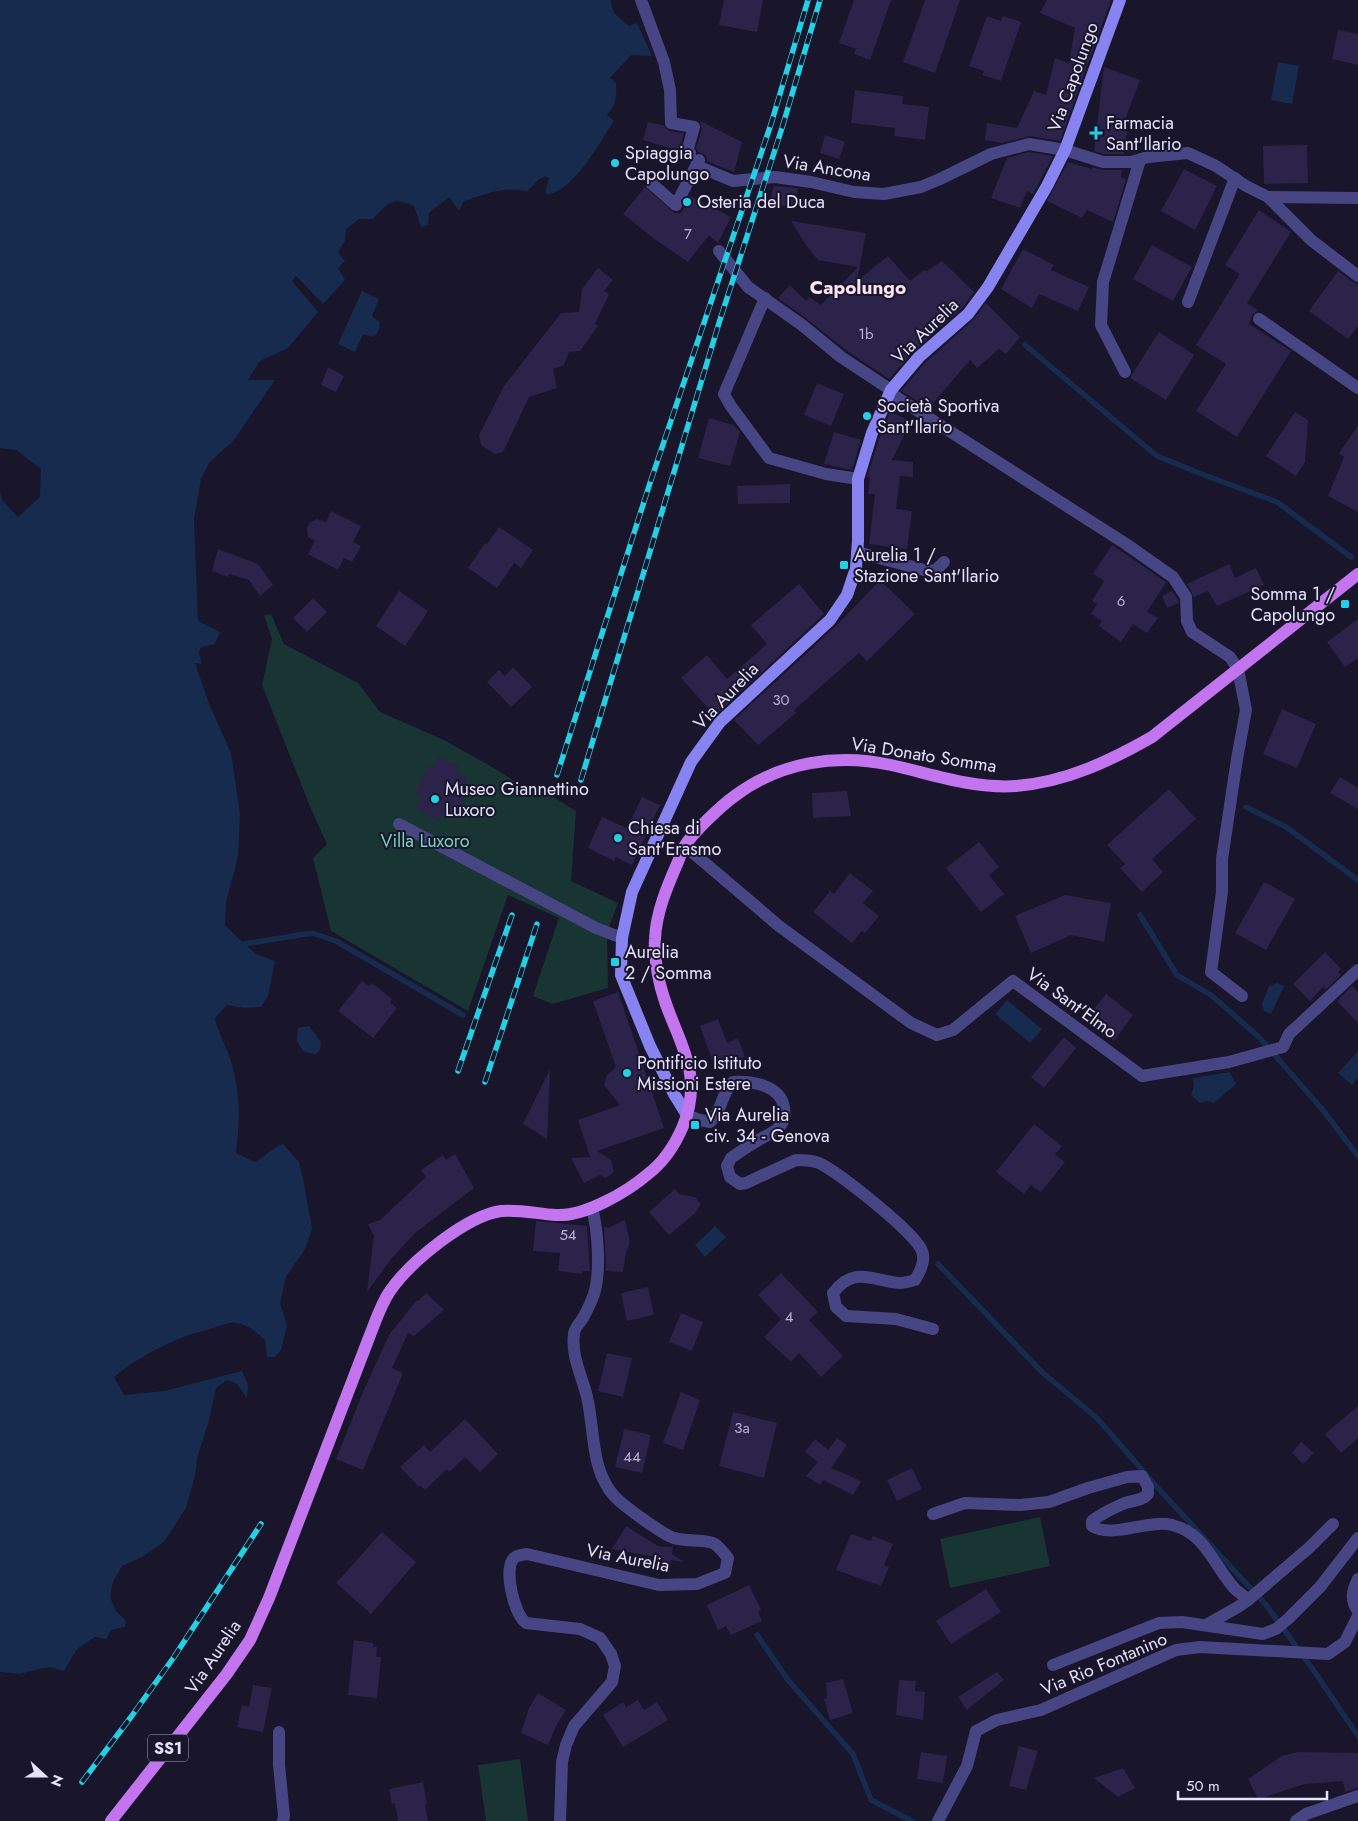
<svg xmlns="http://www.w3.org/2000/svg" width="1358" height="1821" viewBox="0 0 1358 1821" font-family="Jost,sans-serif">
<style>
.green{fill:#183433}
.water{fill:#162b4d}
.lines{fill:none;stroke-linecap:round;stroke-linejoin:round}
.stream{stroke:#162b4d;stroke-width:5.5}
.building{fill:#2b2349}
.street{stroke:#484584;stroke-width:12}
.secondary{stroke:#8783f1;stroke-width:12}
.primary{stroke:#c275ef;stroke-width:12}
.rail-casing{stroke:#23d1e6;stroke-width:5.5}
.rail{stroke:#19152a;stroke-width:4;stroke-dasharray:11;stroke-linecap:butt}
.poi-dot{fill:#23d1e6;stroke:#19152a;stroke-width:2}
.labels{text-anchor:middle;stroke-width:4;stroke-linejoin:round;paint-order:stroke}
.number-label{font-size:15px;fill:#b6b2cf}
.shield{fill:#19152a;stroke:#a8a4bd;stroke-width:1}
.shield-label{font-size:16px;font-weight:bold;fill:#e5e1fc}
.street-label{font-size:18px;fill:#e5e1fc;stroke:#19152a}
.poi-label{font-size:18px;fill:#e5e1fc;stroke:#19152a;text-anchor:start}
.park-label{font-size:18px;fill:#74d5bd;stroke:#19152a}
.neighbourhood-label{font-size:19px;font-weight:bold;fill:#fce3f3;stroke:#19152a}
</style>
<rect width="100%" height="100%" fill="#19152a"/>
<g class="green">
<polygon points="271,614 284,644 358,683 380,712 444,740 499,771 525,788 545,792 576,811 571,881 618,903 607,933 608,988 552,1004 533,996 559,918 508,895 468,1011 331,931 313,858 327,844 311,809 262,685 272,639 264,615"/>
<polygon points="1040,1517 1050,1566 950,1588 940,1539"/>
<polygon points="520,1759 528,1821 486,1821 478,1765"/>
</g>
<g class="water">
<path d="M0,0H610L614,13L629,26L637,23L652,56L631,55L610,78L616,83C617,97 616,105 607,115L614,121C598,144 577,187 548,195L545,193L549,178L545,176L538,180L527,191C500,187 489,193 464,201L459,211L449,197L429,213L428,225L421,227L414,206C392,196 388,203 373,219H359L346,229L345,241L338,252L345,261L338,268L345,280L323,304L296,276L292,281L318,312L288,348L260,361L248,380H275L234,440L209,463L201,479L194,519L198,621L220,632L215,644L201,647L199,653L202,664L195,663L210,706L231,753L240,813L238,857L226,902L225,925L236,936L256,954L275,961L268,996L261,1007L245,1008L227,1005L215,1018C218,1032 225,1044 230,1058C241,1093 240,1118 236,1153L255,1162C264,1157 273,1147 283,1144L299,1162L304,1183L312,1229L305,1249L286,1277L280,1303L287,1326L281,1350L275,1357H267L265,1340C256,1332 249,1325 236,1323C229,1322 220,1326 213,1328C176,1337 144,1353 114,1377L124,1395L164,1391L242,1371L248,1385L247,1398L237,1384L227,1380L216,1388L209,1420L198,1455L195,1475L186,1508L164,1542L142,1557L122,1566L113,1582L110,1597L116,1611L126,1621L125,1627L111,1630L106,1639L95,1637L77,1649L64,1671L49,1667L19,1674L0,1672V492L2,500L18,517L40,497L41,469L16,450L0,448Z"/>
<polygon points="1278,62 1299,66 1292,104 1271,100"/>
<polygon points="362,291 379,299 372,316 379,322 380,327 376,335 372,337 363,334 355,352 338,344"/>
<polygon points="1277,983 1284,986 1271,1014 1264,1011 1262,1004 1269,986"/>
<polygon points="1007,1000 1042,1029 1030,1043 995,1014"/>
<polygon points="309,1026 321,1042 320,1050 315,1055 303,1051 297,1042 298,1028"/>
<polygon points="1358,1051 1358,1078 1352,1085 1338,1073"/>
<polygon points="1230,1072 1236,1084 1214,1103 1207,1101 1200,1103 1191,1095 1194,1086 1193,1078"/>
<polygon points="715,1226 726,1237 705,1257 695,1245"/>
</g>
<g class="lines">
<g class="stream">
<polyline points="1025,345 1157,456 1199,473 1277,502 1351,557"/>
<polyline points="1246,807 1286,827 1358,880"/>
<polyline points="1140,915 1177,975 1211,995 1259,1037 1322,1109 1358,1156"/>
<polyline points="244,944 312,933 336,941 463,1015"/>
<polyline points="938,1264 1043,1373 1097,1418 1157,1487 1266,1605 1314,1671 1358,1736"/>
<polyline points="757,1635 788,1680 853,1754 871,1800 912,1821"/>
</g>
</g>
<g class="building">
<polygon points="724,0 763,0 757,32 719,25"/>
<polygon points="854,0 891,0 870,60 854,54 856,49 839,43"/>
<polygon points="925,0 960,0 935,73 903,62"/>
<polygon points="1047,0 1111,0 1060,141 1030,136 1002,143 985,140 987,123 1017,128 1034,91 1046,95 1055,58 1069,63 1075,28 1040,13"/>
<polygon points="987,16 1001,21 1003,16 1021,22 1001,81 982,75 984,71 969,66"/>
<polygon points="1338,30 1358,34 1358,65 1332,59"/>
<polygon points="1104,67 1140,80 1123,125 1128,125 1124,154 1104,154 1094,151"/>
<polygon points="855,90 903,96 902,104 929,107 925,140 894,136 895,128 851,123"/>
<polygon points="700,121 742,142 734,172 707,161 706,155 698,152 696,148 702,129"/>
<polygon points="648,122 663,125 669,131 684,133 679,151 643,140"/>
<polygon points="825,135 845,142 839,159 820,153"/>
<polygon points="1307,145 1308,183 1264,184 1263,146"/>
<polygon points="1029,152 1053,156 1033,194 1027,191 1020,208 991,198 1007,158"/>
<polygon points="1068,162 1092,169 1092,167 1103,170 1122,170 1121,177 1126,179 1113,222 1087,210 1082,218 1047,201"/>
<polygon points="1184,169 1217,186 1195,230 1161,211"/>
<polygon points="774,186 798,188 795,207 768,204"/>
<polygon points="645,187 675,213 681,213 690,196 731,217 718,243 709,235 688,262 653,238 623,214"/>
<polygon points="1259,210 1291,232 1247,303 1258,310 1252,315 1249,324 1291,351 1237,437 1196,411 1226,364 1196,345 1240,274 1225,265"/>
<polygon points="791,221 866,233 857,281 888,256 910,281 924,270 927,271 942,261 974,292 962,308 914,351 889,379 846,350 807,319 778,298 790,285 806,301 809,297 821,305 858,267 818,260 806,245"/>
<polygon points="1152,245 1192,267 1173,301 1133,279"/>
<polygon points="1023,249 1054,265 1051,270 1089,287 1078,311 1039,294 1032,308 1001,289"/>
<polygon points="598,268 613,280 604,291 609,294 595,324 598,326 580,351 569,352 564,365 553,369 557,388 529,397 503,452 495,454 481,445 479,435 504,386 561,313 579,312 582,289"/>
<polygon points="1338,271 1353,282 1358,284 1358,326 1348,339 1309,311"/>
<polygon points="986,303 1020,337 1006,354 999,349 977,368 970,360 929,408 901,391 925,363 973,320"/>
<polygon points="1159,332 1194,355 1166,400 1130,378"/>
<polygon points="328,367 344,376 336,392 321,385"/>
<polygon points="817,383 844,394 831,426 804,415"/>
<polygon points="890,412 911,421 892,460 913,462 913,477 900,476 896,509 912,511 907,549 869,544 875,494 868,494 870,478 867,477 880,436"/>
<polygon points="1295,412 1308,420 1305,462 1296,476 1266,456"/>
<polygon points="709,418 734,425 740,432 730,466 698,458"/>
<polygon points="1358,426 1358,512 1328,496 1344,457 1339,453"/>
<polygon points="834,432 861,440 852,470 824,464"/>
<polygon points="790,484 790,503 738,504 737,486"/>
<polygon points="331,511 361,526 353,542 361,546 352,562 344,558 338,570 308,554 315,541 308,537 307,528 310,522 317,519 326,522"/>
<polygon points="499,527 533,550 521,568 514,563 497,588 468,568 485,543 487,544"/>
<polygon points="1112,545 1166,582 1147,612 1158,618 1147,633 1133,624 1121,642 1099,626 1102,621 1091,614 1097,604 1092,601 1104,581 1093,574"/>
<polygon points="218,549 258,564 273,585 260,596 249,580 229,574 228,577 212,571"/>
<polygon points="1229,564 1235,578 1256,568 1264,585 1217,606 1208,591 1194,597 1187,584"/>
<polygon points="880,580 915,614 867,661 859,653 794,710 796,713 758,745 734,720 836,626"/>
<polygon points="799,584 824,614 715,716 681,678 707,655 727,679 767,644 751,625"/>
<polygon points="399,591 428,611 405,646 376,626"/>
<polygon points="1172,591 1178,600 1178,603 1167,608 1162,596"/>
<polygon points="313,598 327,612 307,632 293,618"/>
<polygon points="1358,619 1358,658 1345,667 1327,642"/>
<polygon points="513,667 532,687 511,707 487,682 499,670 505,676"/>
<polygon points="1282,709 1316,724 1297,768 1263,754"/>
<polygon points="439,757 458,766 455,771 467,778 463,785 470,788 455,816 444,811 439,821 415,808 421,797 415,793 429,766 433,768"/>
<polygon points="1340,777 1358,788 1358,809 1330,793"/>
<polygon points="1169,789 1196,819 1152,859 1163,872 1142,892 1120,868 1125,864 1107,845"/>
<polygon points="847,791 851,816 813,818 812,793"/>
<polygon points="642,797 660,805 632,865 616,857 614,861 588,848 602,817 627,828"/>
<polygon points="979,842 999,867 989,875 1004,894 981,912 946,868"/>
<polygon points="850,873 873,891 863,903 879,916 865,933 862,931 852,943 813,912 830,891 834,894"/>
<polygon points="1264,882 1295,899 1266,950 1235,933"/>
<polygon points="1065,895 1111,903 1104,942 1071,935 1031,953 1015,916"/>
<polygon points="1325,952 1341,969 1338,972 1341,975 1326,989 1323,987 1310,1001 1293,984"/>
<polygon points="362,981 369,986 372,983 392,999 390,1003 397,1008 373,1038 338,1011"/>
<polygon points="1352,986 1358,992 1358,1023 1337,1001"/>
<polygon points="618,992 664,1128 597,1151 611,1160 614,1172 606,1178 600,1175 584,1183 571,1158 590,1157 578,1120 620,1105 604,1085 607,1075 616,1067 593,1001"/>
<polygon points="1106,994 1133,1015 1114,1041 1086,1019"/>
<polygon points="718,1019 727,1043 738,1038 745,1057 715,1068 700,1026"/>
<polygon points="1064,1037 1076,1048 1044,1088 1031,1077"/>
<polygon points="550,1069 548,1121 547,1139 523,1124"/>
<polygon points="1034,1124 1062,1146 1055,1154 1065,1162 1041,1192 1031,1185 1024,1194 996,1172"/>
<polygon points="455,1154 474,1188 415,1233 391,1259 367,1292 374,1236 368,1224 380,1220 426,1177 421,1170 443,1155 446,1160"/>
<polygon points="675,1189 679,1194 695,1197 701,1204 695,1213 669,1235 649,1212"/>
<polygon points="625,1220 630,1242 626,1253 623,1272 606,1271 604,1227 608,1228"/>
<polygon points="536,1221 587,1226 590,1271 583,1271 582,1274 558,1271 560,1253 533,1251"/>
<polygon points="781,1273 818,1312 809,1320 843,1356 821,1377 799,1353 791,1362 764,1337 781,1319 758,1295"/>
<polygon points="648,1287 654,1315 627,1321 621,1293"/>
<polygon points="426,1293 444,1310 414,1336 408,1333 392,1368 403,1373 363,1470 336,1459 363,1392 389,1335 417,1300 418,1301"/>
<polygon points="681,1313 703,1322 692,1351 669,1342"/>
<polygon points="607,1353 632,1358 623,1397 598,1391"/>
<polygon points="681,1392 700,1400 683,1450 663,1443"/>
<polygon points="1358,1406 1358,1438 1341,1453 1325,1434"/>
<polygon points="733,1412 777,1423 764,1478 719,1466"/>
<polygon points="465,1419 498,1454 480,1472 465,1457 449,1472 447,1469 425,1490 420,1485 419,1487 400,1467 424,1445 430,1452"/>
<polygon points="624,1429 651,1435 642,1473 615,1467"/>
<polygon points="837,1438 847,1445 831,1468 861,1481 853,1495 823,1480 820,1485 806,1476 818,1462 805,1452 815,1439 828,1450"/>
<polygon points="1301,1442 1314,1453 1303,1464 1292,1453"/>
<polygon points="912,1468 922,1489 897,1501 887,1480"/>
<polygon points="626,1526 658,1546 673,1547 672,1554 683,1561 682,1562 671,1560 670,1570 654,1568 655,1557 612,1549"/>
<polygon points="382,1532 416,1562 371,1614 336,1583"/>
<polygon points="851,1534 871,1541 873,1536 893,1544 884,1565 889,1567 881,1586 836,1570"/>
<polygon points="749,1585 761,1610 758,1612 762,1621 731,1635 726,1626 718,1630 707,1605"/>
<polygon points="986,1589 1001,1612 951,1644 936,1621"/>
<polygon points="354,1640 373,1643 373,1647 377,1647 376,1657 381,1657 377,1698 348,1695"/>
<polygon points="997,1672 1004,1680 967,1710 958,1697"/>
<polygon points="843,1679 853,1713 830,1720 824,1699 827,1698 826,1683"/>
<polygon points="899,1680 916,1681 915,1691 925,1692 923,1720 896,1715"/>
<polygon points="253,1685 272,1688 263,1732 237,1727 242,1705 249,1707"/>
<polygon points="538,1693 566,1710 557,1724 548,1745 521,1733 529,1708"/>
<polygon points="638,1700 644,1710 657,1702 668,1720 623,1747 603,1715 623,1702 626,1707"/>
<polygon points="1019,1746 1038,1751 1026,1790 1009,1786"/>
<polygon points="921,1752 947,1756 943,1783 917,1779"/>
<polygon points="1297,1752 1358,1753 1358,1788 1345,1792 1343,1781 1305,1784 1258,1799 1248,1779 1282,1756"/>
<polygon points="1123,1768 1135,1788 1118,1797 1094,1778"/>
<polygon points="423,1782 427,1804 425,1805 428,1821 398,1821 395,1803 392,1804 389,1789"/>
</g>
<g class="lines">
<g class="street">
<polyline points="641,0 664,62 670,90 671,123 694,127 687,152 690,153"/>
<polyline points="697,166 733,181 775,177 811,182 854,192 884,194 921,187 940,179 991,154 1029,144 1065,150 1103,162 1131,162 1148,157 1188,153 1216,166 1246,186 1268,197 1311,240 1358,276"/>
<polyline points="652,184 676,205 699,160"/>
<polyline points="1268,197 1358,198"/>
<polyline points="719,251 748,287 802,325 841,357 891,390"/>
<polyline points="765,298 724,394 730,405 769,458 826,474 858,479"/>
<polyline points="1188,302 1235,178"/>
<polyline points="1259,319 1358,388"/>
<polyline points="1125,372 1101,325 1103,282 1140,160"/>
<polyline points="890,393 1126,544 1173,577 1186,597 1187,621 1192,632 1230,657 1238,669 1246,710 1237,759 1222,859 1222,892 1211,972 1242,996"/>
<polyline points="857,552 924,570 935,571 944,562"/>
<polyline points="399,824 596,928 622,938"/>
<polyline points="685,846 779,926 911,1023 937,1035 953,1030 1013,981 1142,1076 1229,1062 1283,1047 1289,1034 1358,970"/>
<path d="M687,1115L700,1120L710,1122C722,1112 721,1093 733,1082C752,1081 781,1085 784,1108C785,1115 785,1120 780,1126C775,1133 764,1136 757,1141C748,1146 740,1152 731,1158L727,1166L730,1177L740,1184L746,1183L796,1160C804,1160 812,1160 819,1163C837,1171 917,1234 922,1251C926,1261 920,1272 915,1280C911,1281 905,1283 900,1283C873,1281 854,1265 833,1293L836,1307L846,1316L896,1319L933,1329"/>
<path d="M933,1514L965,1503L1020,1505L1049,1502L1088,1488L1127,1477L1142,1476L1148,1487V1494C1142,1501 1134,1500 1125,1503C1114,1508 1102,1513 1092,1521V1526C1112,1539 1148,1519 1172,1525C1206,1533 1214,1567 1236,1590C1240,1593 1244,1596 1248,1600"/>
<path d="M1358,1579C1352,1591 1350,1600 1358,1611"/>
<polyline points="1206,1625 1238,1607 1248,1600 1310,1547 1333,1524"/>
<polyline points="1053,1665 1159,1623 1182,1622 1263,1634 1276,1629 1288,1619 1320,1587 1358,1538"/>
<polyline points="279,1732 279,1765 284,1816 283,1821"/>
<path d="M560,1821L562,1762L566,1745L574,1726L612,1682L615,1666L611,1654L600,1638L580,1629L526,1623C514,1614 504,1571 513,1559C516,1555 522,1555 527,1554L659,1585L697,1584L725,1573L728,1558C724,1553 720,1548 715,1544C707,1539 686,1542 674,1538C662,1534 625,1507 615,1497C590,1470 595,1430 587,1397C582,1376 571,1356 574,1334C574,1328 580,1323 583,1318C587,1311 591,1302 594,1294C601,1271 598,1231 592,1208"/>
<polyline points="938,1821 967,1766 976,1731 997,1720 1041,1710 1176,1650 1200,1647 1328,1654 1345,1642 1358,1616"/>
<polyline points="1296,1821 1306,1814 1358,1796"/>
</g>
<polyline class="secondary" points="687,1115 674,1094 650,1046 621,975 622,938 632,892 691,762 720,722 830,620 847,595 856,568 858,541 858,479 872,433 891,390 919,357 968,314 988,287 1047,186 1065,150 1120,0"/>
<path class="primary" d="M111,1821L226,1675L250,1640L269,1598L370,1335C376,1320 381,1304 390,1291C410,1262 466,1216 501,1211C519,1209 538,1214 556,1215C584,1217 627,1192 648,1174C665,1161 675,1145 683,1126C708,1065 668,1032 658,975C656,964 654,950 655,939C656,913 667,887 677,864C680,858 681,852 684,847C693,832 722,805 736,795C781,762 837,753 891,765C932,774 973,789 1016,786C1066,782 1110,761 1152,737L1358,574"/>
<defs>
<g id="rail">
<polyline points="557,775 649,486 771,124 808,0"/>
<polyline points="581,780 719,323 782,128 820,0"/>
<polyline points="458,1071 512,915"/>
<polyline points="485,1082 537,924"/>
<polyline points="82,1782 131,1717 174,1657 261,1524"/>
</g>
</defs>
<use href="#rail" class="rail-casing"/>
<use href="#rail" class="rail"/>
</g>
<g class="poi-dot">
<path d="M1093.5 125.5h5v5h5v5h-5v5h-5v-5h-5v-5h5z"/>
<circle cx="615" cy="163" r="5"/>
<circle cx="687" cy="202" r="5"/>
<circle cx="867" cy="416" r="5"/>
<rect x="839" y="560" width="10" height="10" rx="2.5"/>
<rect x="1340" y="599" width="10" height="10" rx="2.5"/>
<circle cx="435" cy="799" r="5"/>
<circle cx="618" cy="838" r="5"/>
<rect x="610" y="957" width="10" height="10" rx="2.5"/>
<circle cx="627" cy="1073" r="5"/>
<rect x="690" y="1120" width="10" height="10" rx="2.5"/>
</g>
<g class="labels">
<g class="number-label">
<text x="688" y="239">7</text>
<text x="866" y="339">1b</text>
<text x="1121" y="606">6</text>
<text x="781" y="705">30</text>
<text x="568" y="1240">54</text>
<text x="789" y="1322">4</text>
<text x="742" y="1433">3a</text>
<text x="632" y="1462">44</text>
</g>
<rect class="shield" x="148" y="1734.5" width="40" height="27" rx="4"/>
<g class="shield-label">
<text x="168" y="1754">SS1</text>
</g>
<g class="street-label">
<text transform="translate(1073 77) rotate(-70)" y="6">Via Capolungo</text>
<text transform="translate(827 168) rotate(9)" y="6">Via Ancona</text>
<text transform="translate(925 331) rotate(-44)" y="6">Via Aurelia</text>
<text transform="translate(726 696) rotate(-46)" y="6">Via Aurelia</text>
<text transform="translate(924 755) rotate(9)" y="6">Via Donato Somma</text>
<text transform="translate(1072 1003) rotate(36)" y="6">Via Sant'Elmo</text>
<text transform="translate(628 1558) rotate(11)" y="6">Via Aurelia</text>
<text transform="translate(213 1657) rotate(-56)" y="6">Via Aurelia</text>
<text transform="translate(1104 1664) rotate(-23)" y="6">Via Rio Fontanino</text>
</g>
<g class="poi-label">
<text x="1106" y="129">Farmacia<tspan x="1106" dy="21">Sant'Ilario</tspan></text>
<text x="625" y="159">Spiaggia<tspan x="625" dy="21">Capolungo</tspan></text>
<text x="697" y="208">Osteria del Duca</text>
<text x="877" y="412">Società Sportiva<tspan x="877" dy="21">Sant'Ilario</tspan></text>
<text x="854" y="561">Aurelia 1 /<tspan x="854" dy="21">Stazione Sant'Ilario</tspan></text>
<text x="1335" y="600" text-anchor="end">Somma 1 /<tspan x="1335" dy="21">Capolungo</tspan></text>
<text x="445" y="795">Museo Giannettino<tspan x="445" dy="21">Luxoro</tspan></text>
<text x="628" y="834">Chiesa di<tspan x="628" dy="21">Sant'Erasmo</tspan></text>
<text x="625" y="958">Aurelia<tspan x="625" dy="21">2 / Somma</tspan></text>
<text x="637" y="1069">Pontificio Istituto<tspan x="637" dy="21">Missioni Estere</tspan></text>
<text x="705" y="1121">Via Aurelia<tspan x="705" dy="21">civ. 34 - Genova</tspan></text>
</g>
<g class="park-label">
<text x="425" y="847">Villa Luxoro</text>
</g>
<g class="neighbourhood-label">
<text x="858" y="294">Capolungo</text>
</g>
</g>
<g transform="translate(45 1776) rotate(111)" stroke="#19152a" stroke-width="4" paint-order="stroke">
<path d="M0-4L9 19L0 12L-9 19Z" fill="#e5e1fc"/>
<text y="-8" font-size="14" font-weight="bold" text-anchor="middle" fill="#e5e1fc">N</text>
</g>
<path d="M1178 1791v8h149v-8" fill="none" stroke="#e5e1fc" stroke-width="2.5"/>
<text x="1186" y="1791" font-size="15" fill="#e5e1fc" stroke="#19152a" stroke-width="4" paint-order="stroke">50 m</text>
</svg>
